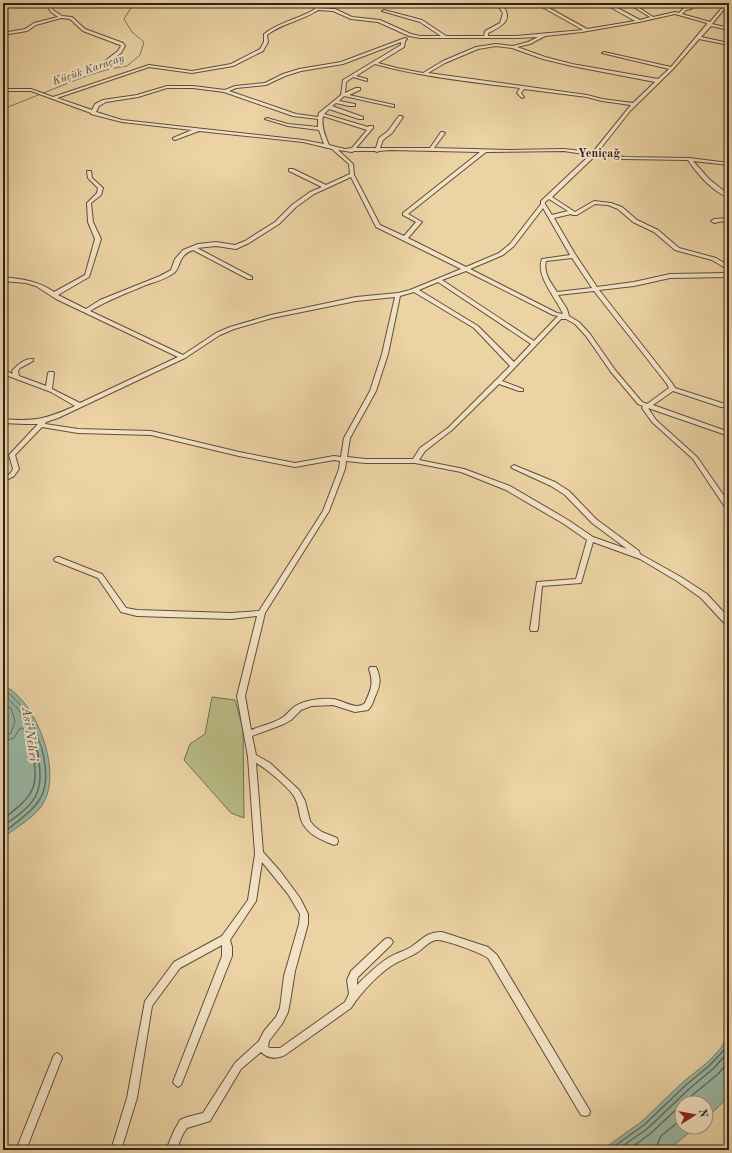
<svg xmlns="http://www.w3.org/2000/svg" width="732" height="1153" viewBox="0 0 732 1153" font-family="'Old Standard TT',serif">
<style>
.green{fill:#b9bc85;stroke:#746e50}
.water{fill:#99b8a5;stroke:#6e7c6e}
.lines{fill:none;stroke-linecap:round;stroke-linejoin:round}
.shore-far1{stroke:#646c60;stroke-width:1}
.shore{stroke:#646c60;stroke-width:1.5}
.stream{stroke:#6e7c6e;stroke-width:1}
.minor-casing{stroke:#5e4e3d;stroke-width:2}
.minor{fill:#f3e2c4;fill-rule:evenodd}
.labels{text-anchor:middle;stroke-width:4;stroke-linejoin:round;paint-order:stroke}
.far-water-label{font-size:11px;font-style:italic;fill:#4e4e44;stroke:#f3e2c4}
.far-quarter-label{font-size:12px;font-weight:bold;fill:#2e211b;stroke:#f3e2c4}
.water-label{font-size:13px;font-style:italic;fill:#4e4e44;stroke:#f3e2c4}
</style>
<rect width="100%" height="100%" fill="#ecd3a4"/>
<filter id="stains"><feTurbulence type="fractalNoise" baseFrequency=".005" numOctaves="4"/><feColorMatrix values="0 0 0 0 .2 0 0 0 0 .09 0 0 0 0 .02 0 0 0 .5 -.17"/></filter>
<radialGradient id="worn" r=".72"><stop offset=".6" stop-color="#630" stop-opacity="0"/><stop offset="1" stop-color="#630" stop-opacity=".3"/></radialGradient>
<polygon class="green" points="212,697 235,700 243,729 244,818 231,813 184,760 190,744 205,734"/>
<g class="water">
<path d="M3,685C36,700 64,773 42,805C33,819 16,827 3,838V733L6,718L3,711Z"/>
<polygon points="729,1033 729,1096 706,1119 706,1103 682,1103 682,1127 696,1127 668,1150 602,1150 641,1122 683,1082 708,1062 721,1048"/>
</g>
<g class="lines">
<g class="shore-far1">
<path d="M3,689C24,704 35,725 42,750"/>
<path d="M3,695C22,709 32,728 37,750"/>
<polyline points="3,705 11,708 15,721 11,733 3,736"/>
<polyline points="3,742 14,738 20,728 23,728 31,750"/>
</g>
<g class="shore">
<path d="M3,819C32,797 42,787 31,749"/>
<path d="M3,826C38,802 45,793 37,749"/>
<path d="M3,833C37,806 54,798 42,749"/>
<polyline points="683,1103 718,1074 729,1061"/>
<polyline points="609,1150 644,1125 686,1085 710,1065 724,1050 729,1041"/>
<polyline points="617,1150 647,1129 689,1089 714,1068 729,1051"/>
<polyline points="628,1150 651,1133 682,1104"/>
<polyline points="655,1150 661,1136 682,1119"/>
</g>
<polyline class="stream" points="3,109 86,76 109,69 127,66 140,55 144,42 132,32 124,19 134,3"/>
<defs>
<g id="minor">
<polygon points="52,3 57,3 51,6 53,10 62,16 72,17 85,29 123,43 125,46 121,53 103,66 101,66 101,64 118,51 121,46 120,45 83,31 70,19 61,18 36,25 27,31 3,35 3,33 25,29 34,23 58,17 51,12 47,6"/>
<path d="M313,3H317L319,8L335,9L352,17L380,20L411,34L420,36H441L420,22L382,11L384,10L422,20L446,36H484L485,31L500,23L503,13L496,3H500C502,6 505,8 506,11C511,23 496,29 488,33V36H516L583,30L535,3H540L587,29L635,21L603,3H608L640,20L650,17L627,3H632L653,17L675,12L679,13L684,8L690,7L692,8L691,9L686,10L682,14L710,22L726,3H729L712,24L729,28V30L711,26L701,37L729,43V45L699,39L673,69L630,111L597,153L624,157L689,158L729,163V165L693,161L709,179L729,195V198C712,191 698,175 688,160L624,159L595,156L552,197L575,212L594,201L611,203L622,207L637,220L658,230L679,248L716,258L729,266V270L712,260L675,250L654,232L633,222L618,209L608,205L595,204L577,215H573L571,214L554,218L575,254L597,287L634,282L670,274L729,273V277L670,278L634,286L599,290L672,383L675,388L722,403L729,404V408L721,407L673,391L653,405L729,432V436L648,408L656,420L697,457L729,503V510H727L693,459L652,422L642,408L643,406L638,404L611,372L586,336L575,324L566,319H561L502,381L523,389V391H519L499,384L452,430L425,451L419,460L464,469L510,486L568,520L593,537L627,549L592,523L565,495L551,486L512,468L511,467L514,465L516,466L555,482L569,491L596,519L639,551L640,554L681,577L707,594L729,618V626L726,625L701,598L677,581L640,559L593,542L581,583L542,586L538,629L537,631H531L530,629L537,582L576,579L587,540L564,524L506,490L461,472L415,463H366L346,461L345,469L329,511L265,613L245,696L251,730C261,726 271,724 280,719C286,716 289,711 294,707C303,700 322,698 333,699C343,700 356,711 365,703C371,689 374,684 369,669L370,667H376C382,680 380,686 374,699C373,703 371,707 368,710L355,712L333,705L311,706L301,710L291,720L284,724L252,736L256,755L270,763L299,790L305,801L310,821L314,826L322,832L337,838L338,841L337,844L334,845C319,839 304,833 300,816C299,810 298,804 295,798C291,789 266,768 256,763L263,852L280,871L300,898L308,914V924L295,971L290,1002L288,1012L282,1024L269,1041L268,1047L270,1048H280L345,1002L349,994L347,980L351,971L385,939L388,938L391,939L393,942L391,945L358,977L357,980V985C367,975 377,965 388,958C396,953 404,951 411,947C421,940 428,931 442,932L488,947L497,955L590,1111L589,1115L585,1116L581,1115L488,958C482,953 444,939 436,940C429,941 424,948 418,952C412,956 404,959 396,963C379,973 362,991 351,1008L285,1055C277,1059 268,1059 261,1052L241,1069L210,1121L187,1128L183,1134L176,1150H166L174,1131L180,1120L187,1117L203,1113L235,1063L259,1041L264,1031L276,1017L280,1008L284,976L299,924L300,914L288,894L262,862L256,901L230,940L232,947V956L181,1085L178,1087L175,1085L173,1082L222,956V945L180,968L152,1006L137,1098L121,1150H111L127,1098L145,1001L174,962L222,936L248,900L255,854L248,757L237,696L257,616L231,619L137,616L121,612L98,578L55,561L54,559L57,557H59L102,574L126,608L137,610L231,613L259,611L323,511L339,469L340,461L334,460L295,467L239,456L151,435L78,433L42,427L15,455L19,469L14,476L3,482V477L10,474L13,469L9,455L38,424H24L3,423V419C35,422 46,419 75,406L51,392L3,374V370L13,374L12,371C17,365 25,358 33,359V361L20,368L18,371L19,376L46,386L48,373L49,372H53L54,373L52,389L80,403L178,357L56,299L36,286L26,283L3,281V277C22,279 39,281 54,292L85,275L95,239L88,222L87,203L97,193L98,188L88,178L87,171H91L92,178L103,188L101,195L91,203L93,222L101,239L89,277L58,295L86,309L100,300L160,276L171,270L175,259L183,250L198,244L216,242L235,245L245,241L275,222L292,205L310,192L322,187L289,171V169H293L326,185L350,174L349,164L332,149L303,142L199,131L175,140L173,139V138L192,130L122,122L91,114V113L31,91H3V89H31L53,97L149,65L192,71L231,64L260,49L264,42V34C279,22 299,19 315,9ZM318,10L333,11L351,19L378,22L409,36L420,38H516L538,37L528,42L513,46L496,44L476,47L443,61L423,73L397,68L378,63L404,47L405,41L407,39L405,38L341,62L299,69L283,74L265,83L235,86L225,90L193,86H167L137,95L103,100L95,104L92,110L57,98L149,67L192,73L233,66L263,51L268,42L267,35C282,23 302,21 318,10ZM675,14L707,23V24L671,67L604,52L602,53L669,69L658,79L572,64L545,57L517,47L530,44L545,36L582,32L639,22ZM401,42V45L343,80L341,95L319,113L318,117L296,114L229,91L236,88L266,85L285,76L301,71L343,64ZM496,46L512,48L543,59L572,66L655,82L633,103L602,99L587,95L428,73L445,63L478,49ZM375,64C422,77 472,82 520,88L517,93L522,98L524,97L521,93L524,89L587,97L602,101L631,105L593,152L564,149L509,150L434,148L445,133L443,132H441L430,148H380L383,140L392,133L403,117L401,116H399L388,131L379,138L376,148H356L373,128V126H369L368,127L324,114L329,109L359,119H363V117L332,106L336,103L349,106H355V104L339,101L344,96L394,107V105L349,95L360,90V88H356L345,93L346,82L353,77L367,81V79L356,76ZM167,88H193L224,92L293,116L318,119V127L288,124L267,118L265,119L288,126L319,130L324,144L303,140L122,120L96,112L99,106L106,102L138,97ZM323,116L367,130L352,148L345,149L329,145C325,136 321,126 323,116ZM338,150L352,152L354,151H375L377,152L379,151L390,150L480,152L403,213V215L416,222L404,236L380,225L354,175L353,164ZM564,151L590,155L541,201V204L510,244L499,253L466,267L408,238L422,222L408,214L486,152ZM351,177L376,227L461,269L410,290L398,293L356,297L271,315L230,327L216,333L183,355L90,311C108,300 127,293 146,285C155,282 166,279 174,273C182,266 177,256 193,250L248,279H252V277L197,248L216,246L236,249L249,243L279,224L296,207L314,194ZM549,199L568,211L552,215L545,204V202ZM543,208L570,255L542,259C535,276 557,299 563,314L557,313L470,269L503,255L514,246ZM572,258L592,288L557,292C551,283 543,273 546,261ZM466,271L553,315L558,316L534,341L442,280ZM438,282L531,344L514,362L478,326L419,290ZM594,291L667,384L669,388L647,404L642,402L615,370L590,334L579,322L569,316L567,309L558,295ZM414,292L474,328L510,366L448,428L420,448L413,459H366L347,457L350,438L376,391L388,354L400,296ZM395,297L382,354L370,391L344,438L341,457L334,456L295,463L239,452L151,431L78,429L45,424L46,422L58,418L185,358L220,335L234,329L272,318L356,301Z"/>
<polygon points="729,218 729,220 714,223 711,221 714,219"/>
<polygon points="57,1053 60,1055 62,1058 26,1150 16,1150 54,1055"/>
</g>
</defs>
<use href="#minor" class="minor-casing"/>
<use href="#minor" class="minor"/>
</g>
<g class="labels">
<g class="far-water-label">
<text transform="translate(88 69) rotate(-19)" y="4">Küçük Karaçay</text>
</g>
<g class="far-quarter-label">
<text x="599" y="157">Yeniçağ</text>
</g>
<g class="water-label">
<text transform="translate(31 734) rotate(82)" y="5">Asi Nehri</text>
</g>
</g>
<rect width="732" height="1153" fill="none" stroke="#ecd3a4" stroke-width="16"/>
<rect x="4" y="4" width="724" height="1145" fill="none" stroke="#2e211b" stroke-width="2"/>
<rect x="8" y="8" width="716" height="1137" fill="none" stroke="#2e211b"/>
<g transform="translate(694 1115) rotate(79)"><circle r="19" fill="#f3e2c4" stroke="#a49580"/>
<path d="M0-3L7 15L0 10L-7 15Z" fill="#8f2418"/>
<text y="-6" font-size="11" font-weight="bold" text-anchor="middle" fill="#2e211b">N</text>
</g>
<rect width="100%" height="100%" filter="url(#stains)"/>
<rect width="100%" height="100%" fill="url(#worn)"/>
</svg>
